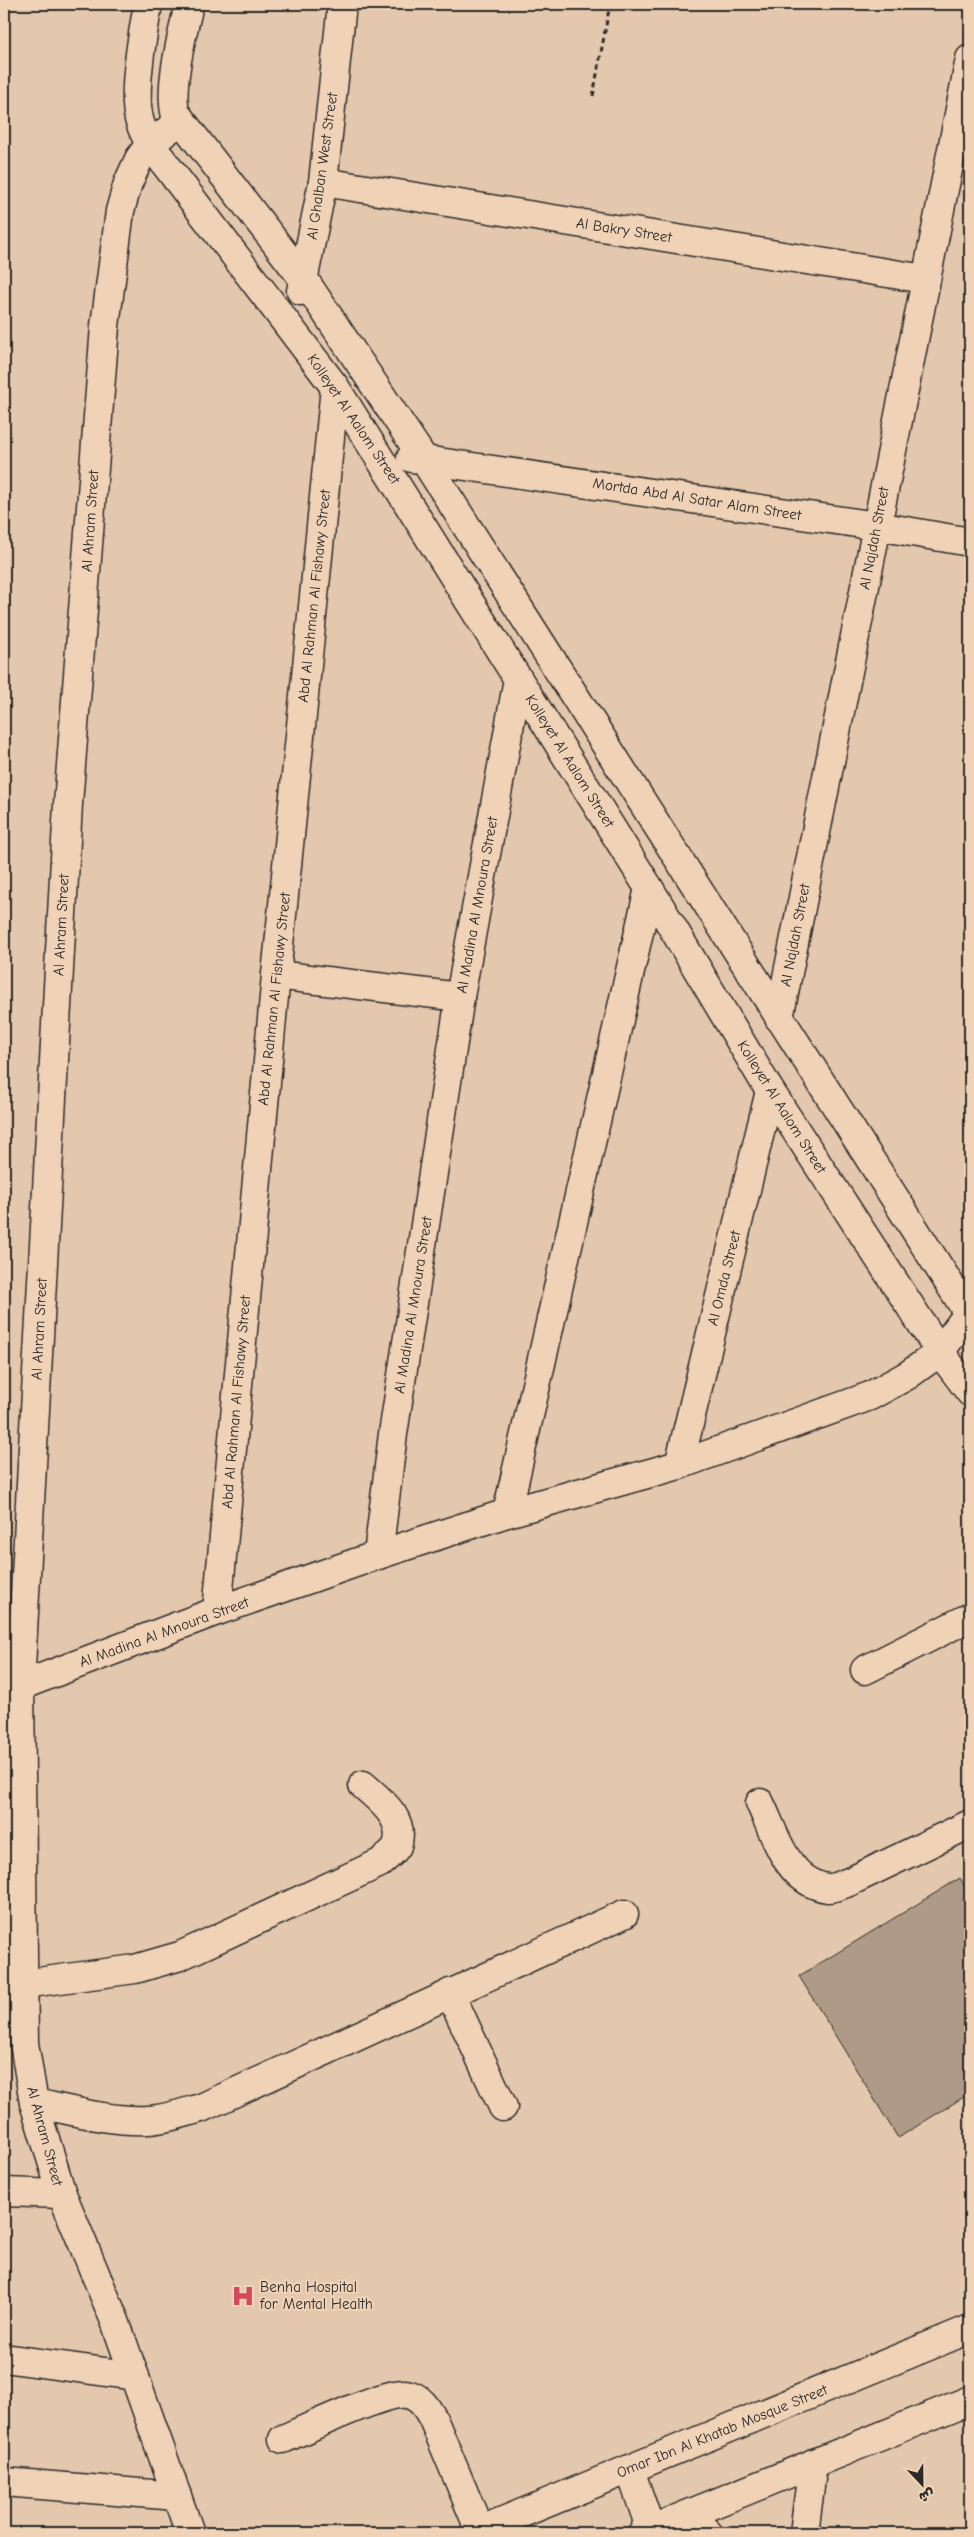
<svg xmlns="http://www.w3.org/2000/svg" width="974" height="2537" viewBox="0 0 974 2537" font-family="'Comic Neue','Playpen Sans Arabic',sans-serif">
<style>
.building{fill:#ae9a87;stroke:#2b2b2b}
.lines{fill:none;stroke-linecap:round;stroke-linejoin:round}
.minor-casing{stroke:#2b2b2b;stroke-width:31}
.path{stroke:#2b2b2b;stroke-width:3;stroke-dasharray:5 4;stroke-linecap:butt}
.minor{stroke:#f0d2b6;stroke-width:28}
.labels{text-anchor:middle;stroke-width:4;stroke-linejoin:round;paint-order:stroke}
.street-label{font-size:15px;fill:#2b2b2b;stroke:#f0d2b6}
.poi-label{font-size:15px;fill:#2b2b2b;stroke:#f0d2b6;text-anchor:start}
</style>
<rect width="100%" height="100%" fill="#e4c8ae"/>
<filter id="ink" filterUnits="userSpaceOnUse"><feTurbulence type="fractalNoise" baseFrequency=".02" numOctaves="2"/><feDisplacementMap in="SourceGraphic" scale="10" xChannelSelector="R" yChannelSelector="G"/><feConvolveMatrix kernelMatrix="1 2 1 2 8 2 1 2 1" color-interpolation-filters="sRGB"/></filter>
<g filter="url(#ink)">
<polygon class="building" points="960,1878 970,1895 970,2093 898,2138 799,1976"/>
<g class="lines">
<defs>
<g id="minor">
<path d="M148,4C143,33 132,91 139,119C141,128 146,136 150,144L335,387L649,888L770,1091L940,1352L970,1392"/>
<path d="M189,4C183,32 169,84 175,112L305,281L423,458L970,1316"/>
<polyline points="180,121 150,144 139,159 128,183 120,211 105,326 68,804 20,1686 24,2043 34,2103 62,2194 115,2321 190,2533"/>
<polyline points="323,182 925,279"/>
<polyline points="301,291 323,182 342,4"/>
<polyline points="411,458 877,526 970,542"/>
<polyline points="276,975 460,997"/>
<polyline points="779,1018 970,59"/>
<polyline points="679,1465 770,1091"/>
<polyline points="507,1513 649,888"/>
<polyline points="378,1555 507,1513 679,1465 870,1396 908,1375 940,1352 970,1311"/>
<polyline points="217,1611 276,975 335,387"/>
<polyline points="865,1670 970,1617"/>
<polyline points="20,1686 217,1611 378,1555 393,1434 460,997 518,679"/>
<path d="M760,1803C775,1834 787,1882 827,1888C833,1889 843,1884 849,1882L970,1824"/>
<path d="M23,1984L135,1969L180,1956L380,1863C385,1858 394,1852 397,1846C406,1819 381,1801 363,1785"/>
<polyline points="450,1993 503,2107"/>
<path d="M34,2103C71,2110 110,2122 148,2120C166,2119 183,2113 201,2108L624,1914"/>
<polyline points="4,2192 62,2194"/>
<polyline points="4,2358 135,2376"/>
<path d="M283,2439C307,2429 385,2391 406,2394C420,2396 427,2408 433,2419L480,2531"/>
<polyline points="630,2470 651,2530"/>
<polyline points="4,2482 177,2496"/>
<polyline points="688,2515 708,2533"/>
<polyline points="474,2533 970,2329"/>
<polyline points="642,2533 970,2400"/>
<polyline points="804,2533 813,2463"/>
</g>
</defs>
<use href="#minor" class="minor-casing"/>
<polyline class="path" points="593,96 610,4"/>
<use href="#minor" class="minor"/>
</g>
</g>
<defs>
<symbol id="hospital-bare" viewBox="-9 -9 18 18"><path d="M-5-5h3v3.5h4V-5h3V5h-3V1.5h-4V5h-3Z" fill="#d1495b" stroke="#f0d2b6" stroke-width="2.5" paint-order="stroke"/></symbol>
</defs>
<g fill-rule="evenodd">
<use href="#hospital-bare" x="227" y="2280" width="32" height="32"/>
</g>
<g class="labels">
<g class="street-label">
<text transform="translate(322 166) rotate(-82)" y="5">Al Ghalban West Street</text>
<text transform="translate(624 230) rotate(9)" y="5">Al Bakry Street</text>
<text transform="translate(354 419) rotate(56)" y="5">Kolleyet Al Aalom Street</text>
<text transform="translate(697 499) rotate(9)" y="5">Mortda Abd Al Satar Alam Street</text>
<text transform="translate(90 521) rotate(-86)" y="5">Al Ahram Street</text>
<text transform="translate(874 538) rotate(-79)" y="5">Al Najdah Street</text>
<text transform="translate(314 596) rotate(-84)" y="5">Abd Al Rahman Al Fishawy Street</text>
<text transform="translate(570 761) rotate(58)" y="5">Kolleyet Al Aalom Street</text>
<text transform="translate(477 905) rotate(-80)" y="5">Al Madina Al Mnoura Street</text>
<text transform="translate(61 925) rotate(-87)" y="5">Al Ahram Street</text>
<text transform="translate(795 935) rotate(-79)" y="5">Al Najdah Street</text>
<text transform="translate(274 999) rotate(-84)" y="5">Abd Al Rahman Al Fishawy Street</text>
<text transform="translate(782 1107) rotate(58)" y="5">Kolleyet Al Aalom Street</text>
<text transform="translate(724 1278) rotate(-76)" y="5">Al Omda Street</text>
<text transform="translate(413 1305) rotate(-81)" y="5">Al Madina Al Mnoura Street</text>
<text transform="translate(39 1329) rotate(-87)" y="5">Al Ahram Street</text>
<text transform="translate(236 1402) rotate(-85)" y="5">Abd Al Rahman Al Fishawy Street</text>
<text transform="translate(164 1632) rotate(-20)" y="5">Al Madina Al Mnoura Street</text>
<text transform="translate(45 2136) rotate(75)" y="5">Al Ahram Street</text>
<text transform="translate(722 2431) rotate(-22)" y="5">Omar Ibn Al Khatab Mosque Street</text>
</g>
<g class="poi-label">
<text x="260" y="2292">Benha Hospital<tspan x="260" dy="17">for Mental Health</tspan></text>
</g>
</g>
<rect width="974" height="2537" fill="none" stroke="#f0d2b6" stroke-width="20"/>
<rect x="10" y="10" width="954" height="2517" fill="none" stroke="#2b2b2b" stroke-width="2" filter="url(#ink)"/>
<g transform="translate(922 2484) rotate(158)" stroke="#f0d2b6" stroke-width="4" paint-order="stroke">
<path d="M0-4L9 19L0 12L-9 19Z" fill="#2b2b2b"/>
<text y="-8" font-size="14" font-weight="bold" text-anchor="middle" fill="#2b2b2b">ش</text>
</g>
</svg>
